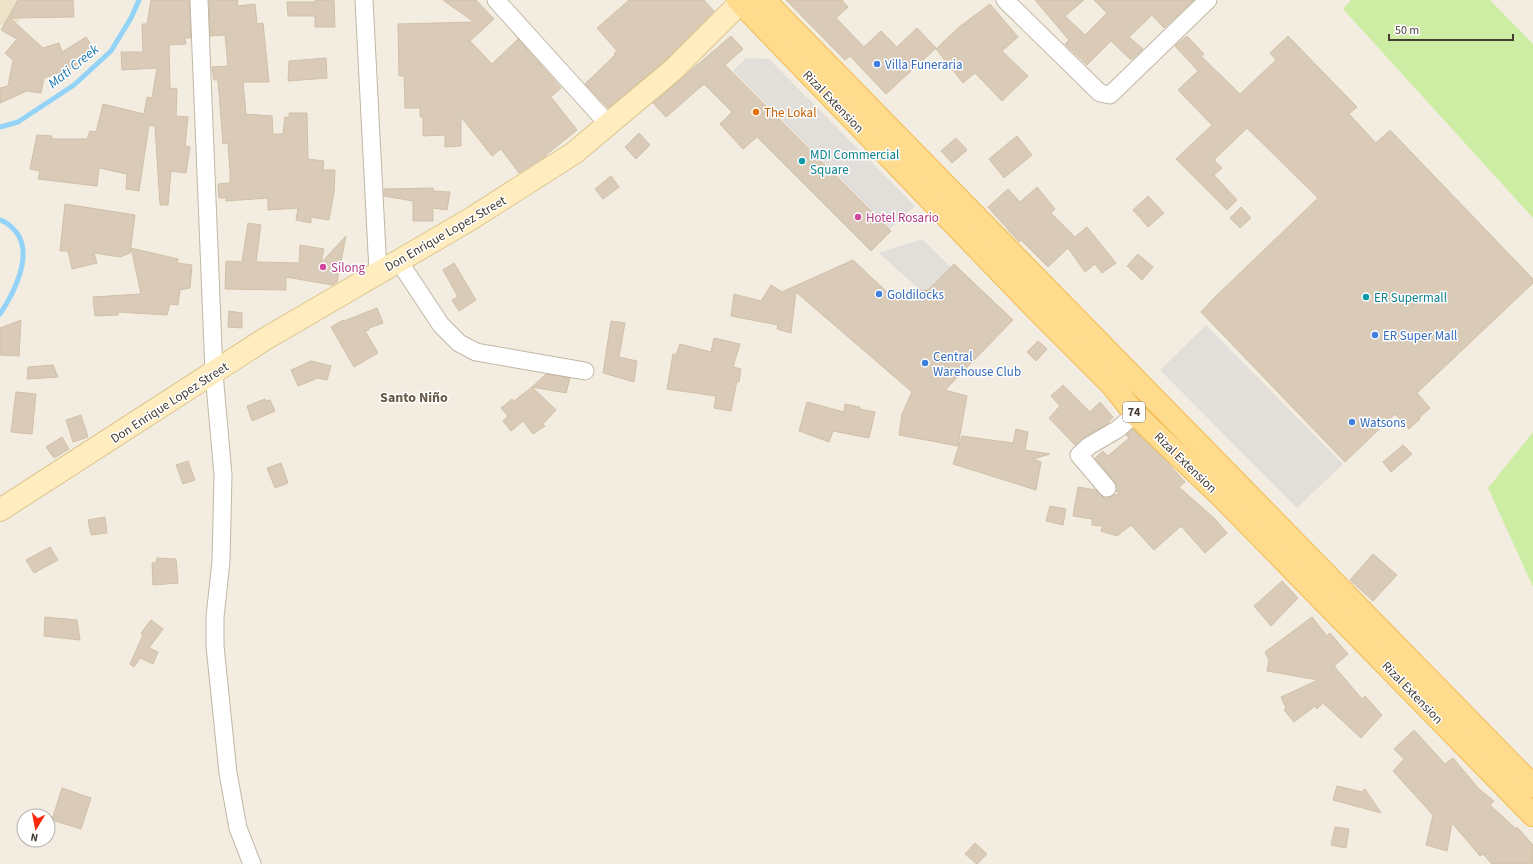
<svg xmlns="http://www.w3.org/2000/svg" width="1533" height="864" viewBox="0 0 1533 864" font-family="'Source Sans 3',sans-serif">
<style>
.education{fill:#eee2c9}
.green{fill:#ceeda4}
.parking{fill:#e2dfda}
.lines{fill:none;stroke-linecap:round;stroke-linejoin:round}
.stream{stroke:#94d3f8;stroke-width:5}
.building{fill:#d9cbb8;stroke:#d1c0a7}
.street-casing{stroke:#c1b7a6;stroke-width:19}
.secondary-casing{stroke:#dbc48c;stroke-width:24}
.primary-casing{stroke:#f1bc50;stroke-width:24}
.street{stroke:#fff;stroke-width:17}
.secondary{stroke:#ffedbf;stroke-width:22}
.primary{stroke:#ffdb8e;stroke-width:22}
.shop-dot{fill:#3f7fe0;stroke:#fff;stroke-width:1.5}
.food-dot{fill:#e8710a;stroke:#fff;stroke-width:1.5}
.culture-dot{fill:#0f9aa8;stroke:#fff;stroke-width:1.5}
.hotel-dot{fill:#d1479c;stroke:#fff;stroke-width:1.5}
.labels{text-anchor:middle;stroke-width:3;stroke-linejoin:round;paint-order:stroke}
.shield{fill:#fff;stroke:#7c766f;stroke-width:1}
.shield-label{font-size:12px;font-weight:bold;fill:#443c31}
.shop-label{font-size:13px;fill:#366cbe;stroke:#fff;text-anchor:start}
.street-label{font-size:13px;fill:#443c31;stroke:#fff}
.food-label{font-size:13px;fill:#c56008;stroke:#fff;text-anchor:start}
.culture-label{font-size:13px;fill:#0d838f;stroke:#fff;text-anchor:start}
.hotel-label{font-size:13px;fill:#b23c85;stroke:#fff;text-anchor:start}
.water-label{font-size:14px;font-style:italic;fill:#1e79b2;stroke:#fff}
.neighbourhood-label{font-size:14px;font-weight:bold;fill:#685a47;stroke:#fff}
</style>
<rect width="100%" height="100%" fill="#f3ede1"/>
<polygon class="education" points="0,0 18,0 20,22 0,25"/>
<g class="green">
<polygon points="1351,0 1490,0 1533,44 1533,218 1343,9"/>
<polygon points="1533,432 1533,587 1488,488"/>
</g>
<g class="parking">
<polygon points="746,58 769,59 915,206 890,229 733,71"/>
<polygon points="922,239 951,267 924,294 879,253"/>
<polygon points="1206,325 1343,464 1297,508 1160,370"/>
</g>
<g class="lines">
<g class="stream">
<polyline points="0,127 18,122 74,85 111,51 131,18 139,0"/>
<path d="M0,220C7,222 12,227 17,233C33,256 14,293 0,314"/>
</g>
</g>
<g class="building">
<polygon points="18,0 73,0 74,17 10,18 43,48 59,43 62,52 86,37 96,52 72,68 44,78 41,93 27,91 0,103 0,88 8,86 13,60 5,53 17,39 1,30"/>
<polygon points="151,0 189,0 191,38 185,38 186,44 169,45 170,88 177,89 176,116 188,117 185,146 190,147 186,173 171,171 168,205 160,205 155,126 149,125 139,191 126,189 127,174 99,168 97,186 38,179 40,171 30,169 37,135 52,136 52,139 87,139 90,131 96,132 103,104 144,114 147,97 152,98 157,68 122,70 121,52 143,52 142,24 147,24"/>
<polygon points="209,0 238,0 237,6 255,4 257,24 263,23 269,82 243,82 246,114 272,116 273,134 283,134 285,117 289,118 289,113 307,113 308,159 324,161 323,170 335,170 334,192 329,220 311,217 311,223 296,220 298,208 268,210 268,198 226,201 226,198 219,198 218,184 230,183 230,172 228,143 223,144 218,80 214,80 212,67 228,66 225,35 210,36"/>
<polygon points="315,0 334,0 335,27 315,27 315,16 288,16 287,2 315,2"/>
<polygon points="443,0 476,0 494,19 470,41 492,64 518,39 561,88 551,97 577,130 546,155 546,156 519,173 501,149 492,156 461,117 461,146 445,147 445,135 423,136 423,117 420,117 420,108 405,108 404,76 399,76 398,24 474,22"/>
<polygon points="629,0 704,0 714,11 666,60 608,108 585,84 615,55 614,53 617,51 597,28"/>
<polygon points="786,0 842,0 848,7 836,18 864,47 881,31 897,47 917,28 936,48 886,94 850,56 845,60"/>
<polygon points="1035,0 1084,0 1065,16 1085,35 1107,13 1094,0 1194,0 1164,28 1152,15 1129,37 1143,49 1131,60 1111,41 1087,65 1065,44 1069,40"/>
<polygon points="990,4 1018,37 1002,51 1028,76 1002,101 975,73 963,83 936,49 959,27"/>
<polygon points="731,36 743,49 725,65 891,231 871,251 757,137 743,149 720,124 732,112 704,84 666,117 653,103"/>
<polygon points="1187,36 1204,54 1201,56 1240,94 1276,60 1270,53 1288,36 1357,107 1349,114 1376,143 1390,130 1533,279 1533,283 1417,393 1430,408 1419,418 1420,419 1409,429 1395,414 1345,462 1201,312 1213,299 1318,198 1247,128 1214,160 1222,168 1214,175 1237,200 1227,210 1176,159 1212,125 1178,90 1198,71 1175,46"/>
<polygon points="326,58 327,78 288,81 289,61"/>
<polygon points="639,133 650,145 636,159 625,147"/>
<polygon points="1017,136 1032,155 1004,178 989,159"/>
<polygon points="956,138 967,150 952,163 941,151"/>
<polygon points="611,176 619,187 603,199 595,189"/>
<polygon points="1037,187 1055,209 1051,213 1075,237 1087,227 1116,263 1102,273 1095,264 1085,272 1068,248 1048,267 1021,240 1019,242 988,207 1008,189 1020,202"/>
<polygon points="433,188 433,191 450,192 447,210 433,208 433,221 413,221 413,201 384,196 384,189"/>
<polygon points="1148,196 1164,213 1148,227 1133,210"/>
<polygon points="65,204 135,215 130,253 120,257 94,253 97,263 72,269 68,251 60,251"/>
<polygon points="1241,207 1251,218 1240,228 1230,218"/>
<polygon points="248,223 261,225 256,262 299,263 300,245 324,249 321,263 346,236 337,282 332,285 286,277 286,290 225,289 226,261 242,262"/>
<polygon points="131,248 178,259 177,263 192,265 190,288 180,290 178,305 170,304 167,315 118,312 118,315 95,316 93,297 141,294"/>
<polygon points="1138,254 1153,267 1142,280 1127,266"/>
<polygon points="853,260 887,292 928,290 954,264 1013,320 945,390 967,396 958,446 899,435 902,414 912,392 796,292 791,333 777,329 778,325 731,316 734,294 761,301 771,285 782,292"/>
<polygon points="454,263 476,300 459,311 452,300 458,297 443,270"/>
<polygon points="377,308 383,323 369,328 369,330 365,331 378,353 354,367 331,327 343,320 344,321"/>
<polygon points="229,311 242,313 242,328 228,327"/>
<polygon points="21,320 19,356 0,355 0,328"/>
<polygon points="611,321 625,323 619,357 637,361 634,382 603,373"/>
<polygon points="714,338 740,344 733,367 741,369 739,382 737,381 731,411 714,408 716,396 667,389 673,354 676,355 680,344 711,352"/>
<polygon points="1038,341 1047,349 1036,361 1027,352"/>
<polygon points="311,361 331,366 327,380 318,378 298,386 291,370"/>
<polygon points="53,365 58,377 27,379 28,367"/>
<polygon points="546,374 570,378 566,393 532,387"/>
<polygon points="1063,385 1090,412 1100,402 1113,417 1106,425 1084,437 1075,445 1049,418 1060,406 1051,396"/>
<polygon points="532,387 556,410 543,424 545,426 533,434 523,421 511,431 503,421 508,416 501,408 512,399 514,401"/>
<polygon points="16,392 36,394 32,434 11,432"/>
<polygon points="265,399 266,401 270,400 275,411 252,421 247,406"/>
<polygon points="807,402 844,412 845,404 860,407 860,409 875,412 869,438 833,431 829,442 799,431"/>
<polygon points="81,415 88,437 73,442 66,420"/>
<polygon points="1016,429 1028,432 1025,450 1050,454 1033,459 1041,462 1036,490 953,464 962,436 1013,443"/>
<polygon points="1133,429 1168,463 1185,482 1179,487 1214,518 1227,533 1205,553 1181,526 1154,550 1131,525 1117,536 1101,531 1103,526 1092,525 1092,519 1073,516 1078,487 1096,490 1104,498 1109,498 1115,494 1120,495 1116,491 1115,482 1095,458 1103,451 1108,456 1129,438 1126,435"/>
<polygon points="62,437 69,449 54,458 46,447"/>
<polygon points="1403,445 1412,454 1391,472 1383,462"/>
<polygon points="188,461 195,480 183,484 176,465"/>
<polygon points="281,463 288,483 275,488 267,468"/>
<polygon points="1050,506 1066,509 1063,525 1046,521"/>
<polygon points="105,517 107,533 91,535 88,520"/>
<polygon points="50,547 58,560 34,573 26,560"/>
<polygon points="1373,554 1397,575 1373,601 1350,580"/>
<polygon points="157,558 176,559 178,583 153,585 152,563 156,563"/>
<polygon points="1282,581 1298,598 1271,626 1254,606"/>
<polygon points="45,617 77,620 80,640 44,636"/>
<polygon points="1312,617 1327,636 1330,633 1348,654 1334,666 1362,699 1365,696 1382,715 1361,738 1323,703 1317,709 1315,706 1294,722 1284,710 1286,708 1281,697 1318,680 1267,671 1269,660 1265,652"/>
<polygon points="151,620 163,629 149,648 158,652 153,664 140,658 134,667 130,664 143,635 141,633"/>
<polygon points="1414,730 1445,764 1453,758 1479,789 1494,801 1490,805 1516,829 1517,827 1533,845 1533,864 1492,864 1483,854 1480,856 1452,823 1447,851 1426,845 1433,815 1393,771 1404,759 1394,749"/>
<polygon points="1337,786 1362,792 1365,789 1381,813 1333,800"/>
<polygon points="62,788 91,798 81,829 52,820"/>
<polygon points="1335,827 1349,829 1346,848 1331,845"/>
<polygon points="975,843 987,854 977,864 965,854"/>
</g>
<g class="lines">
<defs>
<g id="street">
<polyline points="199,0 214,373 223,475 221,561 215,617 215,646 228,773 238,828 252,864"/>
<polyline points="364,0 378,272"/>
<polyline points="496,0 609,125"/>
<polyline points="1005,0 1100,93 1110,95 1208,0"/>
<polyline points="398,260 441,325 459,343 476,352 585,371"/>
<polyline points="1107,488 1079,455 1089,446 1118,429 1135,414"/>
</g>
<polyline id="secondary" points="0,510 265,339 469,220 574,153 674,69 743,0"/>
<g id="primary">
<polyline points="738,0 1039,312 1113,386 1135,414 1219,494 1533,815"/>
<polyline points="764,0 1533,786"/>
</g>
</defs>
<use href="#street" class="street-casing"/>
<use href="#secondary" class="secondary-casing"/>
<use href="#primary" class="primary-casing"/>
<use href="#street" class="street"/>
<use href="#secondary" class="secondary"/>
<use href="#primary" class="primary"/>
</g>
<g class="shop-dot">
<circle cx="877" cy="64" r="4"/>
<circle cx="879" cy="294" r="4"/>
<circle cx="1375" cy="335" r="4"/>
<circle cx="925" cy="363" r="4"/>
<circle cx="1352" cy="422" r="4"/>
</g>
<circle class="food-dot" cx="756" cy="112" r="4"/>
<g class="culture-dot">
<circle cx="802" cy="161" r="4"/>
<circle cx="1366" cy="297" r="4"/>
</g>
<g class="hotel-dot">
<circle cx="858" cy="217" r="4"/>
<circle cx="323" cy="267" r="4"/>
</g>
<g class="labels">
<rect class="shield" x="1123" y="402" width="22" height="20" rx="3"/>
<g class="shield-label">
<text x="1134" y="416">74</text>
</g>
<g class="shop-label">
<text x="885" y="69">Villa Funeraria</text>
<text x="887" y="299">Goldilocks</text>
<text x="1383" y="340">ER Super Mall</text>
<text x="933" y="361">Central<tspan x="933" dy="15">Warehouse Club</tspan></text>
<text x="1360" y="427">Watsons</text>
</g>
<g class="street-label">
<text transform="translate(834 101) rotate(46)" y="5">Rizal Extension</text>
<text transform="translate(445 233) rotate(-30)" y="5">Don Enrique Lopez Street</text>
<text transform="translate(169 402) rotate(-33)" y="5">Don Enrique Lopez Street</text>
<text transform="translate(1186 462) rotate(44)" y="5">Rizal Extension</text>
<text transform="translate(1413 692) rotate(46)" y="5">Rizal Extension</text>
</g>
<g class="food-label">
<text x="764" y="117">The Lokal</text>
</g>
<g class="culture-label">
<text x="810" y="159">MDI Commercial<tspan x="810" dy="15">Square</tspan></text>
<text x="1374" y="302">ER Supermall</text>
</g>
<g class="hotel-label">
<text x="866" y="222">Hotel Rosario</text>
<text x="331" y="272">Silong</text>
</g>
<g class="water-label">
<text transform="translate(73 66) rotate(-39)" y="5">Mati Creek</text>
</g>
<g class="neighbourhood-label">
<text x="414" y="402">Santo Niño</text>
</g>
</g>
<g transform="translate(36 828) rotate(190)"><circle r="19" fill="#ffffff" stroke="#b4b1ad"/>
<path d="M0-3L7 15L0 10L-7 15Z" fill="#ff280c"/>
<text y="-6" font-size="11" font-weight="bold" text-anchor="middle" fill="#443c31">N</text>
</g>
<path d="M1389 34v6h124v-6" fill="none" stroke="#443c31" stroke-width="2"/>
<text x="1395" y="34" font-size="12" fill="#443c31" stroke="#ffffff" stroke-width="3" paint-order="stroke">50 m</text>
</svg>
